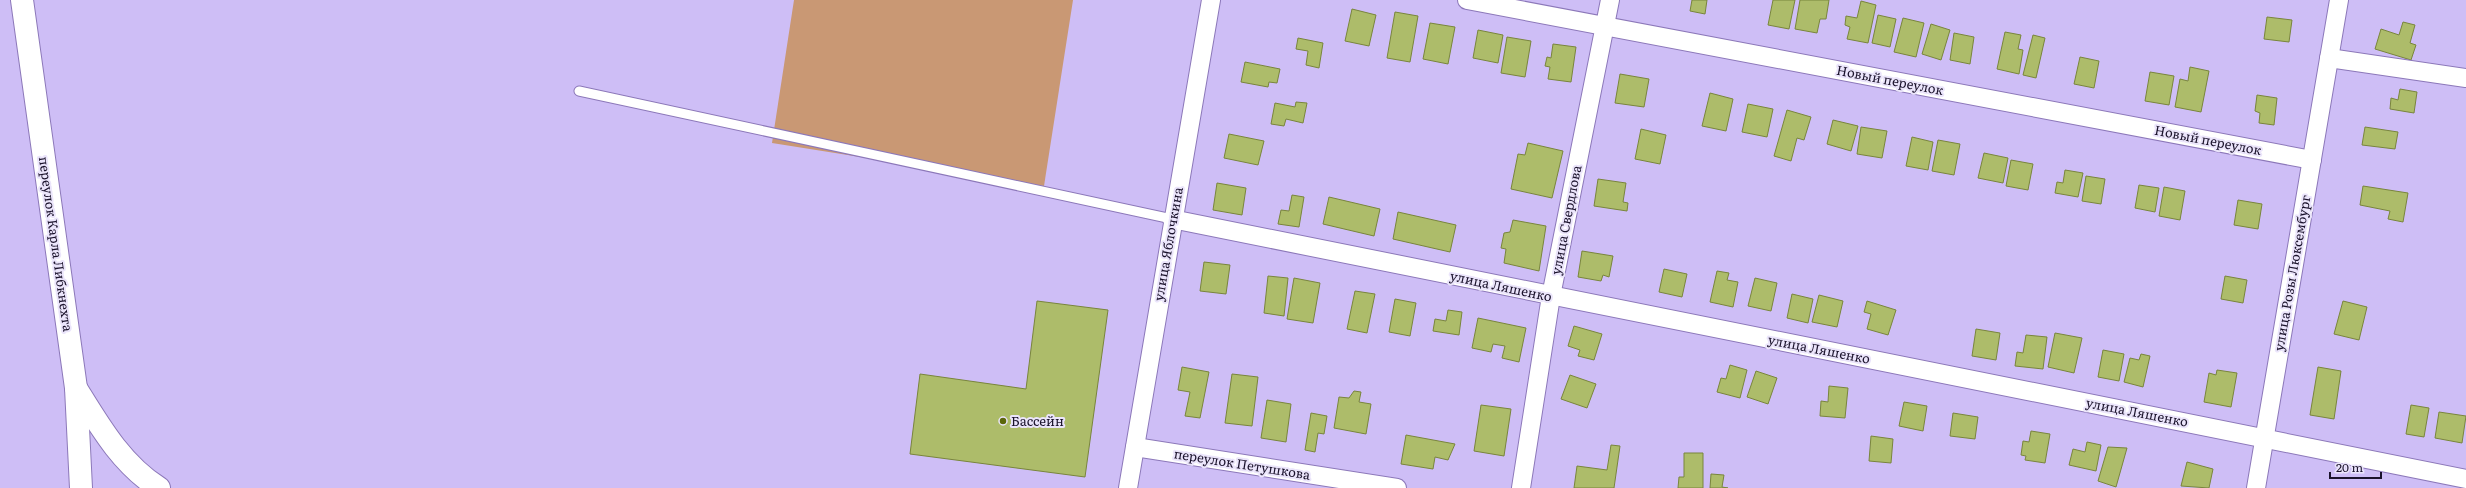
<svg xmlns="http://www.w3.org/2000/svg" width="2466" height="488" viewBox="0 0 2466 488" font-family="Literata,serif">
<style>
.green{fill:#c99874}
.building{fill:#adbc6a;stroke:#79853c}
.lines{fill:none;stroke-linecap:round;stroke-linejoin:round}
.service-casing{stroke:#8c78b9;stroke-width:11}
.minor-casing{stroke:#8c78b9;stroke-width:20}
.tertiary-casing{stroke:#8c78b9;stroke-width:24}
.secondary-casing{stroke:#8c78b9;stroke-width:24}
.service{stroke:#fff;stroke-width:9}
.minor{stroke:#fff;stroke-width:18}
.tertiary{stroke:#fff;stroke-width:22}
.secondary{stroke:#fff;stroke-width:22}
.poi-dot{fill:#5b660a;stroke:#ebe5fb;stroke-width:1.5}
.labels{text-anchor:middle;stroke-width:4;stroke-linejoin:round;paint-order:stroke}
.street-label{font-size:13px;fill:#1b132c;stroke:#ebe5fb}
.poi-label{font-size:13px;fill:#1b132c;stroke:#ebe5fb;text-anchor:start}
</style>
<rect width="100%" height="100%" fill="#cebef6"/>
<polygon class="green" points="794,0 1073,0 1044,186 772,143"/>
<g class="building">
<polygon points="1692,0 1707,0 1705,14 1690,11"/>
<polygon points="1773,0 1795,0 1789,29 1768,25"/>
<polygon points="1800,0 1829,0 1826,19 1820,19 1817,33 1795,29"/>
<polygon points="1861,1 1876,5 1868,43 1847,39 1850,27 1845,25 1846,16 1857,18"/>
<polygon points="1352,9 1376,15 1369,46 1345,41"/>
<polygon points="1395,12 1418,16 1410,62 1387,58"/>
<polygon points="1878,15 1896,19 1890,47 1872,43"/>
<polygon points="2267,17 2292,20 2289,42 2264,39"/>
<polygon points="1903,18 1924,23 1916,57 1894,52"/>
<polygon points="2403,22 2415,25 2410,43 2416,45 2411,60 2375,49 2381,29 2399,35"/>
<polygon points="1430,23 1455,27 1448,64 1423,59"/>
<polygon points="1931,24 1950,30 1941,60 1922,54"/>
<polygon points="1478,30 1503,35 1498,63 1473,58"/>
<polygon points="2005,32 2021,35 2018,49 2023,50 2019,74 1997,69"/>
<polygon points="1954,33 1974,37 1970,64 1950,60"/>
<polygon points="2033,35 2045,38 2036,78 2023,75"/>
<polygon points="1507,37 1531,41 1525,77 1501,73"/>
<polygon points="1298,38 1323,43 1319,68 1306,65 1308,51 1296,49"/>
<polygon points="1553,44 1576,47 1571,82 1548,79 1550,67 1545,66 1547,57 1551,58"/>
<polygon points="2080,57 2099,61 2094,88 2074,84"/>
<polygon points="1245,62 1280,69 1277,83 1269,82 1268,87 1241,82"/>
<polygon points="2190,67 2209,71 2201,112 2175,107 2180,79 2188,81"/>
<polygon points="2150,72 2174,76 2169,105 2145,101"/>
<polygon points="1620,74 1649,79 1644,107 1615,103"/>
<polygon points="2400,89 2417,92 2414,113 2390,109 2391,98 2398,100"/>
<polygon points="1710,93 1733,99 1726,131 1702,126"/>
<polygon points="2257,95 2277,98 2274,125 2259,123 2260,113 2255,111"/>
<polygon points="1296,102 1307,103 1303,123 1286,119 1284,126 1271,124 1275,103 1295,107"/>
<polygon points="1748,104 1773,109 1767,137 1742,132"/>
<polygon points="1787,110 1811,117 1804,140 1797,138 1791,161 1774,156"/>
<polygon points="1833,120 1858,126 1851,151 1827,144"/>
<polygon points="1861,127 1887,131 1882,158 1857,154"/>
<polygon points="2365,127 2398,132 2395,149 2362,145"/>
<polygon points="1641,129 1666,135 1660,164 1635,159"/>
<polygon points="1229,134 1264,141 1258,165 1224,158"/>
<polygon points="1912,137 1933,142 1928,170 1906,166"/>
<polygon points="1938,140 1960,144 1954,175 1932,171"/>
<polygon points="1528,143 1563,151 1552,198 1511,189 1518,154 1525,155"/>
<polygon points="1984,153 2008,158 2003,183 1978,178"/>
<polygon points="2011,160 2033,164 2028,190 2006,186"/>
<polygon points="2065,170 2083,173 2078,197 2055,193 2057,182 2063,183"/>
<polygon points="2086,176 2105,179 2101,204 2082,201"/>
<polygon points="1598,179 1626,183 1623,202 1628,203 1627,211 1594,206"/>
<polygon points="1217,183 1246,188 1242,215 1213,210"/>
<polygon points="2139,185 2159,188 2155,212 2135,208"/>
<polygon points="2363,186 2408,193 2403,222 2388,219 2390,211 2360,205"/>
<polygon points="2164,187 2185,191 2180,220 2159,216"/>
<polygon points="1292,195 1304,197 1299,227 1278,224 1281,210 1289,211"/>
<polygon points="1329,197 1380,209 1374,236 1323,224"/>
<polygon points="2238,200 2262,204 2258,229 2234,225"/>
<polygon points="1398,212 1456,225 1450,252 1393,239"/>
<polygon points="1513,220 1546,226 1539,271 1504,263 1506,249 1501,248 1504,233 1510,232"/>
<polygon points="1582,251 1613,256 1609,277 1603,275 1601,281 1578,277"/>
<polygon points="1204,262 1230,265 1226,294 1200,291"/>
<polygon points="1664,269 1687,274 1682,297 1659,292"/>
<polygon points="1717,271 1729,273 1727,280 1738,282 1733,307 1710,302"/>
<polygon points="1268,276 1288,278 1284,316 1264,313"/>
<polygon points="2225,276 2247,280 2243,303 2221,299"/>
<polygon points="1294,278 1320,283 1313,323 1287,319"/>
<polygon points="1755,278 1777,283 1771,311 1748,306"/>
<polygon points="1355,291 1375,294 1367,333 1347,329"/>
<polygon points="1792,294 1813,299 1808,323 1787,318"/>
<polygon points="1819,295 1843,301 1837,327 1812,322"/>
<polygon points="1395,299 1416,303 1410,336 1389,332"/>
<polygon points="1037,301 1108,310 1085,477 910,454 920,374 1026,389"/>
<polygon points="1867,301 1896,310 1888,335 1867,329 1871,314 1864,312"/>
<polygon points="2343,301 2367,307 2359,340 2334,334"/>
<polygon points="1448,310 1462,312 1459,335 1433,331 1435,319 1446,321"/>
<polygon points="1478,318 1526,328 1519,362 1502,358 1505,346 1493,344 1491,352 1472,348"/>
<polygon points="1574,326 1602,334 1594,360 1578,356 1580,350 1568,346"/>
<polygon points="1976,329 2000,333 1996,360 1972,356"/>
<polygon points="2055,333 2082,338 2074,373 2048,367"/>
<polygon points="2026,335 2047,337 2043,369 2015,366 2017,352 2023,353"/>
<polygon points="2103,350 2124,354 2119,381 2098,377"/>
<polygon points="2141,354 2150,356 2143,387 2124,382 2130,358 2139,360"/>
<polygon points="1730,365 1747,370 1740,398 1717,392 1721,378 1726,379"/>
<polygon points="1182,367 1209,372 1200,418 1185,416 1190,392 1178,390"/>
<polygon points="2318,367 2341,371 2334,419 2310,415"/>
<polygon points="2217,370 2237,373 2231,407 2204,402 2209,373 2216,375"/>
<polygon points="1756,371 1777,378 1768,404 1747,397"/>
<polygon points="1232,374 1258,377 1252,426 1225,423"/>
<polygon points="1570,375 1596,384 1587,408 1561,399"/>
<polygon points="1829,386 1848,388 1845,418 1820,416 1821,401 1828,402"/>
<polygon points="1354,391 1361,392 1359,402 1371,404 1366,434 1334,428 1339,397 1349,398"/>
<polygon points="1267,400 1291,404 1286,442 1261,438"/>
<polygon points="1904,402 1927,406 1923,431 1899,426"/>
<polygon points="1481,405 1511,409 1504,456 1474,451"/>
<polygon points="2411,405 2429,408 2424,437 2406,434"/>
<polygon points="2439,412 2466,416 2462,443 2435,438"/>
<polygon points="1311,413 1327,416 1324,434 1318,433 1315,452 1305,450"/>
<polygon points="1953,413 1978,417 1975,439 1950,436"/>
<polygon points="2031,431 2050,434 2045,463 2025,460 2026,456 2021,455 2023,441 2029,442"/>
<polygon points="1406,435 1455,444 1448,460 1435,457 1433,469 1401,464"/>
<polygon points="1871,436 1893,439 1891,463 1869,461"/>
<polygon points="2087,442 2101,445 2096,471 2069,465 2073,449 2085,452"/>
<polygon points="1611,445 1620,446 1614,488 1574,488 1577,466 1607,470"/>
<polygon points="2108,447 2127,448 2116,487 2098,481"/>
<polygon points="1684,453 1703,453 1703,488 1678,488 1679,477 1684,477"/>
<polygon points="2187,462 2213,469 2209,488 2181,486"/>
<polygon points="1711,474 1724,475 1722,487 1728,488 1710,488"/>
</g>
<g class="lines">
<defs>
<polyline id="service" points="579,91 1172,219"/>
<g id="minor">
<polyline points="1467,0 2312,160"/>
<polyline points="2329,58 2466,78"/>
<polyline points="1172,219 2466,479"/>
<polyline points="1135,447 1397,488"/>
<polyline points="1128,488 1211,0"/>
<polyline points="1521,488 1551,296 1610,0"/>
<polyline points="2256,488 2339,0"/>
</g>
<path id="tertiary" d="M76,388C99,425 121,464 159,488"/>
<polyline id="secondary" points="22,0 76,388 81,488"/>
</defs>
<use href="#service" class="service-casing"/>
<use href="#minor" class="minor-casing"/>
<use href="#tertiary" class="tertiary-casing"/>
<use href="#secondary" class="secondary-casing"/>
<use href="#service" class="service"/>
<use href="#minor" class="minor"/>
<use href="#tertiary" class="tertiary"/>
<use href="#secondary" class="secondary"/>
</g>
<circle class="poi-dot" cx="1003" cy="421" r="4"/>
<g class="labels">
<g class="street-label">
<text transform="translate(1890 80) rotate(11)" y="5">Новый переулок</text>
<text transform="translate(2208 140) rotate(11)" y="5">Новый переулок</text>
<text transform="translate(1566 220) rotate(-79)" y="5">улица Свердлова</text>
<text transform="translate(56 244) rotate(82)" y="5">переулок Карла Либкнехта</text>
<text transform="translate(1168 244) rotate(-80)" y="5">улица Яблочкина</text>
<text transform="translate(2292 273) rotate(-80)" y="5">улица Розы Люксембург</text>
<text transform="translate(1501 286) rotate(12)" y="5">улица Ляшенко</text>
<text transform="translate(1819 349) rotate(11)" y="5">улица Ляшенко</text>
<text transform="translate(2137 412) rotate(11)" y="5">улица Ляшенко</text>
<text transform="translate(1242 464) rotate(9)" y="5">переулок Петушкова</text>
</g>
<g class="poi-label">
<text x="1011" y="426">Бассейн</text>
</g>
</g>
<path d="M2330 472v6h51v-6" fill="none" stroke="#1b132c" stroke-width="2"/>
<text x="2336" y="472" font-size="12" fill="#1b132c" stroke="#ebe5fb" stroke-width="3" paint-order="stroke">20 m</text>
</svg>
